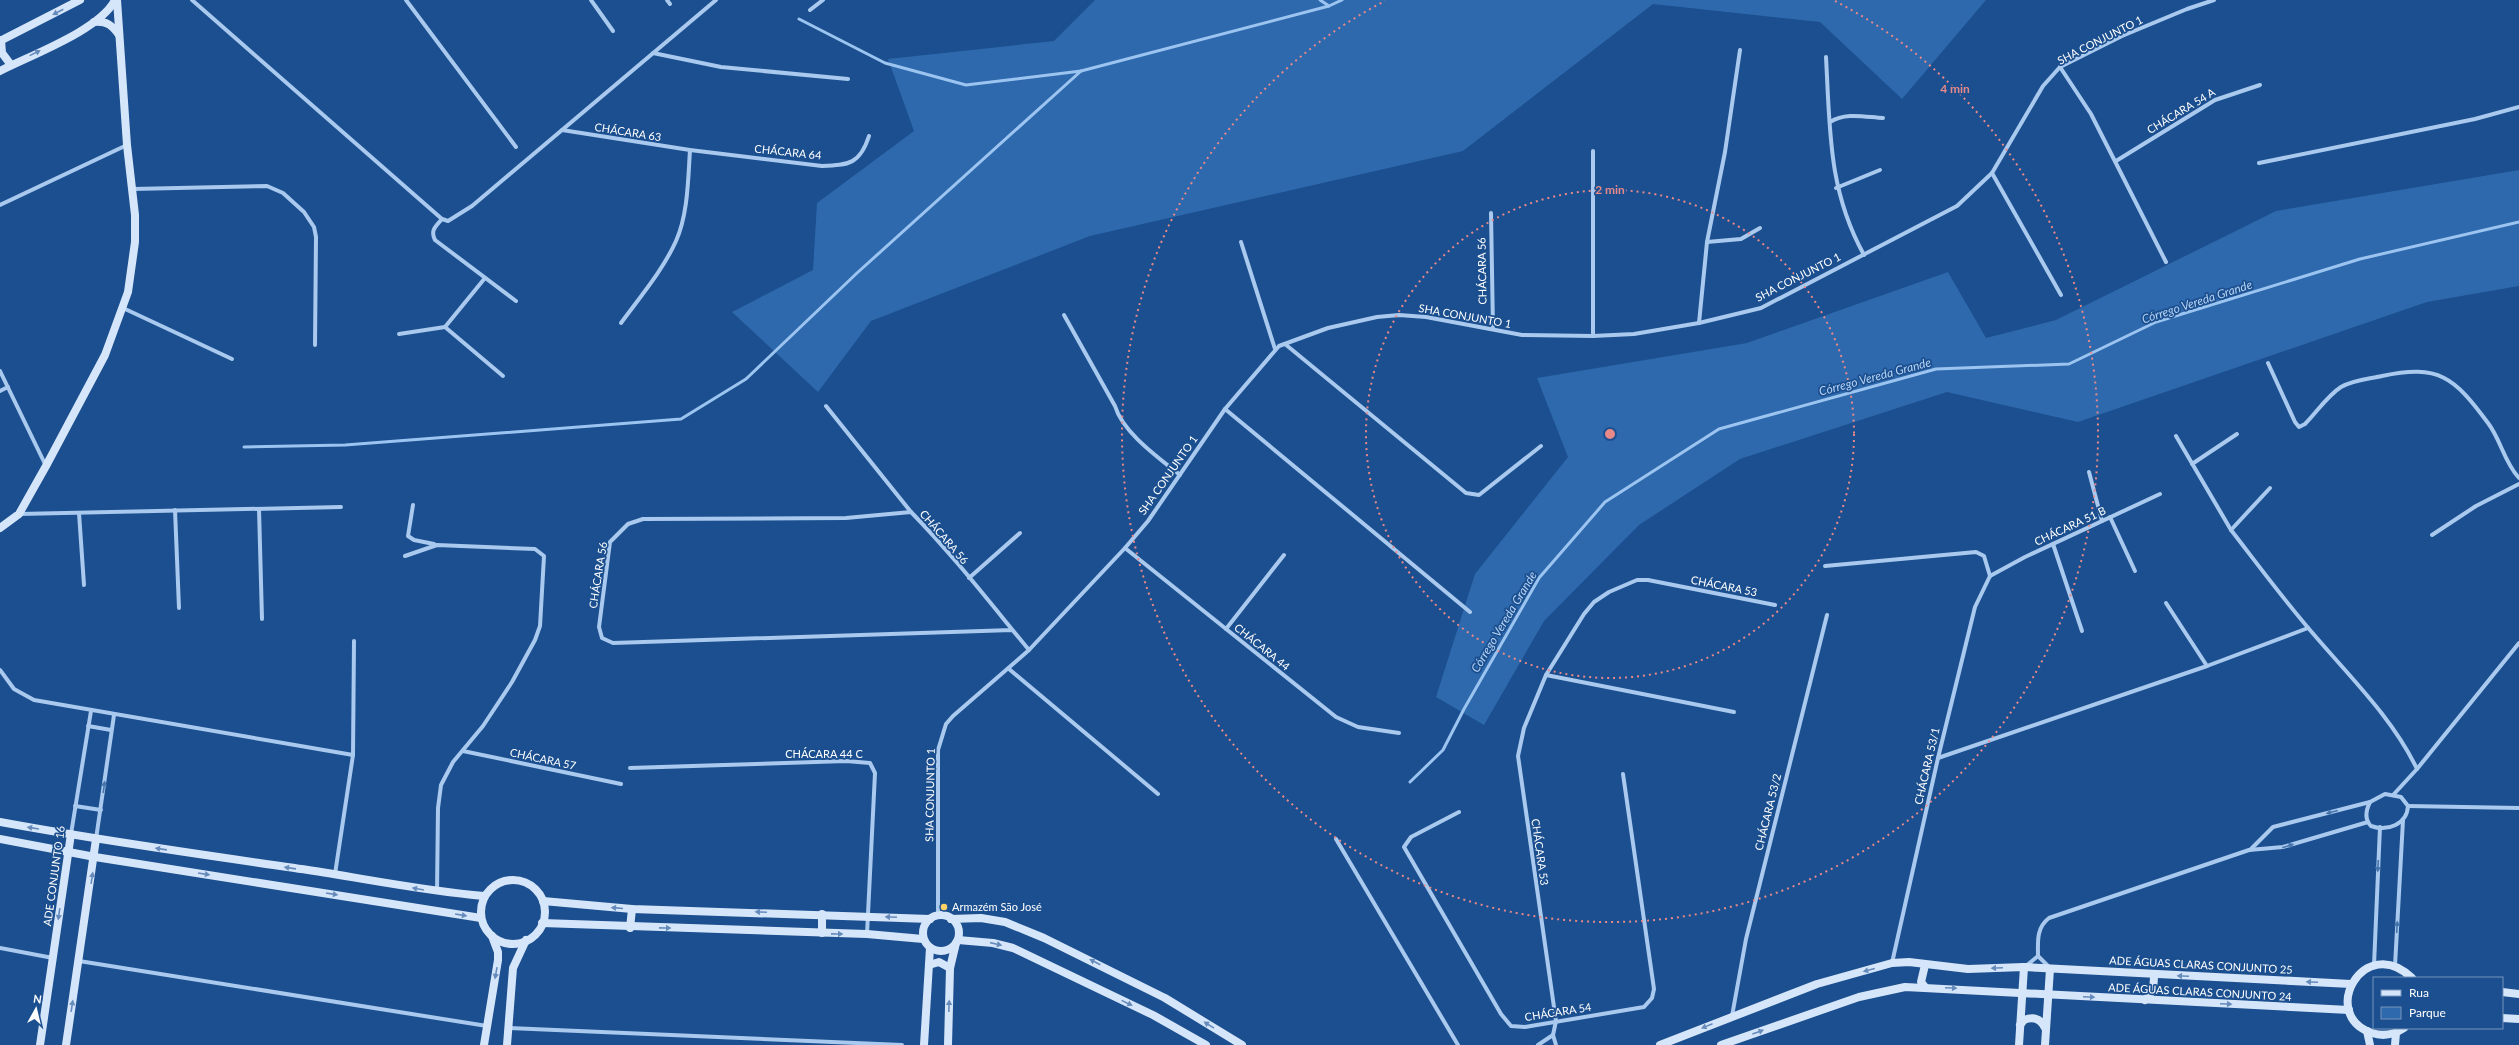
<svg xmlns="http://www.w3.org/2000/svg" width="2519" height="1045" viewBox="0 0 2519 1045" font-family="Lato,sans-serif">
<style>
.green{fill:#2e69ad}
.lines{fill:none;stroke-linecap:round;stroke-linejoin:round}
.stream{stroke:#9cc4f0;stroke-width:3}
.street{stroke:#a9c9ee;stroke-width:4}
.secondary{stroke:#d6e6fa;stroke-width:8}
.oneway{fill:#668bba}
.oneway2{fill:#4674ac}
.ring{fill:none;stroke:#e88989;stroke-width:2;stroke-dasharray:2 4}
.poi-dot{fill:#ffd166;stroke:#1b4f8f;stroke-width:1.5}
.labels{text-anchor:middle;stroke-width:3.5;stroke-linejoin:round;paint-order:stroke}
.street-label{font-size:11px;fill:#fff;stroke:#1b4f8f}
.poi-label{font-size:11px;fill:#fff;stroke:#1b4f8f;text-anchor:start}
.water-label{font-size:12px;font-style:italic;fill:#b5d3f5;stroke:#1b4f8f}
.centre{fill:#e88989;stroke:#1b4f8f;stroke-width:2}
.ring-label{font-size:12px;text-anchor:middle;font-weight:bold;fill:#e88989;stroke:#1b4f8f;stroke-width:3.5;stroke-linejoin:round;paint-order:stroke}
</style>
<rect width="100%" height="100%" fill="#1b4f8f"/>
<g class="green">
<polygon points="1095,0 1986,0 1902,99 1820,22 1653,4 1463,151 1090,236 871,321 818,392 732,312 813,270 817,203 914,131 888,59 1054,41"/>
<polygon points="2519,170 2519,286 2427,302 2078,422 1947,392 1740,459 1639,525 1544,621 1484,725 1436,697 1475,574 1568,457 1537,378 1747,343 1948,272 1986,338 2056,320 2276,211"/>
</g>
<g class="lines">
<g class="stream">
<polyline points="1320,0 1329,6"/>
<polyline points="799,19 885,63 966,85 1081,71"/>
<polyline points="244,447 345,445 681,419 746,379 857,273 1081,71 1329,6 1342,0"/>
<polyline points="1410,782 1443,750 1464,709 1539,578 1605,502 1719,429 1936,369 2069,364 2156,322 2360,259 2519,222"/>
</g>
<g class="street">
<polyline points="192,0 442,219 448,221 472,206 716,0"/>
<polyline points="406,0 516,147"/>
<polyline points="591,0 613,31"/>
<polyline points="667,0 670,4"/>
<polyline points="810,10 823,0"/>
<polyline points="653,53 721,67 848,79"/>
<path d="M1826,57C1830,129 1828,190 1864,255"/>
<polyline points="2060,67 2091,114 2166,262"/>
<path d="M1830,122C1846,112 1865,117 1883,118"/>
<path d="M562,130L690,150L822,166C849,165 860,164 869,136"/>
<polyline points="2116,161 2215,100 2260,85"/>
<polyline points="2259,163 2475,119 2519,107"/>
<polyline points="1992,173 2061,295"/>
<polyline points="1836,188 1880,170"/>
<polyline points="133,189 267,186 283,193 304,212 314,227 316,237 315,345"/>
<polyline points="0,205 127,145"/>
<polyline points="1491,213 1493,329"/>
<path d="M442,219C436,226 430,230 435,240L516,301"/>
<polyline points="1241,242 1275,349"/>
<polyline points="1707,242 1741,239 1760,228"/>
<polyline points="485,278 445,327 503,376"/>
<polyline points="123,308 232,359"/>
<path d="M1064,315L1115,406C1123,433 1159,458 1180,475"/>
<path d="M621,323C640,297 663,270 676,241C688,214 688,180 690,150"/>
<polyline points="1699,323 1707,242 1725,152 1740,50"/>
<polyline points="399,334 445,327"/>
<polyline points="1593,336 1593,151"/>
<polyline points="1285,344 1466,493 1479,495 1541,446"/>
<path d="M2268,363L2295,422L2299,427L2305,424C2317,412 2327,396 2341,387C2353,380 2368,379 2382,376C2439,364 2454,377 2488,423C2501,440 2504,462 2519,478"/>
<polyline points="0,371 46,466"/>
<polyline points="0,391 8,387"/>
<polyline points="826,406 911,512"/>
<polyline points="1225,409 1470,612"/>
<polyline points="2176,436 2231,530"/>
<polyline points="2192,464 2237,434"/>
<polyline points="2089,472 2102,521"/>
<path d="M2270,488L2231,530C2259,566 2286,603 2316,637C2352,679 2393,719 2417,769"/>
<polyline points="413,505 408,536 414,540 434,544"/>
<polyline points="259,509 262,619"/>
<polyline points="175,510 179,608"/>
<polyline points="79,513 84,585"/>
<polyline points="19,514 341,507"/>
<polyline points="2110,517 2135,571"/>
<polyline points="2432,535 2476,506 2519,484"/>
<polyline points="2053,544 2082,631"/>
<polyline points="1125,548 1336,717 1358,727 1399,733"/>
<polyline points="405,556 437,545 535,549 544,556 540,626 535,640 512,682 483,726 453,762 441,785 438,808 437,892"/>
<polyline points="1825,566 1976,552 1984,556 1990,576"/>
<polyline points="1990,576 2025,557 2160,494"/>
<polyline points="969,578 1020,533"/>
<polyline points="2166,603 2207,666"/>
<polyline points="1226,629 1284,555"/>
<path d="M1012,630L613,643L602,638L599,627L610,542L628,524L643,519L846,518L911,512C953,555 991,604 1029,650"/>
<polyline points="1009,669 1158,794"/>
<polyline points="0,670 14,689 34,700 353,755 335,874"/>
<polyline points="1546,675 1734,712"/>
<polyline points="88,726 111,730"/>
<polyline points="463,751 621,784"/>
<polyline points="353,755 354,641"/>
<polyline points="1938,758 2207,666 2308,628"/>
<polyline points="630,768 846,761 870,763 875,773 867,934"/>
<path d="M2385,794L2401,797L2408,806C2407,824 2388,832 2371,826C2364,819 2366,810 2370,802Z"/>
<polyline points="2394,794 2417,769 2519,643"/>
<polyline points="75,806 101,810"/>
<polyline points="2408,806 2519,808"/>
<polyline points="1459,812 1411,837 1404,847 1501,1014 1511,1026 1525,1027 1644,1007 1652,998 1654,989 1623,774"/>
<polyline points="71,834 91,711"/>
<polyline points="96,839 114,715"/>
<polyline points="1336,839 1458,1045"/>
<polyline points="2250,850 2273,827 2370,802"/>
<polyline points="938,916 938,750 946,724 953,716 1029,650 1125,548 1148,521 1225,409 1279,346 1328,328 1377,317 1399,315 1426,317 1522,335 1593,336 1634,334 1699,323 1761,308 1957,206 1992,173 2043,86 2060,67 2122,36 2187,9 2214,0"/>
<polyline points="0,948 53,958"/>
<polyline points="2038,956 2049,967"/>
<polyline points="79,961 487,1026"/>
<polyline points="1892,963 1938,758 1975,607 1990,576"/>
<polyline points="2374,965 2380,827"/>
<path d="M2026,966L2038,956C2038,942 2036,928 2049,918L2249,850L2283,847L2368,822"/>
<polyline points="2395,966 2403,820"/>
<polyline points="1732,1016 1746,939 1827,615"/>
<polyline points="509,1028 902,1045"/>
<polyline points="1538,1045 1553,1035"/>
<polyline points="1556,1045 1553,1035 1556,1021 1518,756 1524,728 1546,675 1584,614 1594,602 1609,592 1637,580 1648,580 1775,605"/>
</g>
<g class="secondary">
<path d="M94,22C107,21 112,25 119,35"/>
<polyline points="1,40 2,53 11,65"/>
<polyline points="0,41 80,0"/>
<path d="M0,71C31,55 100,30 115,0"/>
<polyline points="0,528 19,514 46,466 105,355 128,292 135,242 135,215 127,145 117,0"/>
<path d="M0,822C102,841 205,855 308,870C367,879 425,891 484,896"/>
<polyline points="0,839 95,857 481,918"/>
<circle cx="513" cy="912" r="32"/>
<polyline points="543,901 632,909 930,919"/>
<circle cx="941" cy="933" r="18"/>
<polyline points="951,919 981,918 1005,922 1044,938 1165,998 1242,1045"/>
<polyline points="542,923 867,934 923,939"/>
<polyline points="630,928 632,909"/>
<polyline points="822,933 822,914"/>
<polyline points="958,940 993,943 1013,948 1153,1015 1206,1045"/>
<polyline points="929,965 939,962 950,968"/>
<polyline points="1925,987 1921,982 1925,965"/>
<polyline points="2502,992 2519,994"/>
<path d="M2145,1000C2153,993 2154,985 2154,975"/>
<polyline points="2502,1018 2519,1019"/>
<path d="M2020,1025L2024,1020C2034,1016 2041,1019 2045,1028"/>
<path d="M2404,1028C2395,1034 2384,1037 2372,1033C2318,1015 2364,932 2412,978"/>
<polyline points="2367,1031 2370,1045"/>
<polyline points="40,1045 71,834"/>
<polyline points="66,1045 96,839"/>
<polyline points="484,1045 498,960 498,952 492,936"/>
<polyline points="507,1045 513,968 526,940"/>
<polyline points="924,1045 930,948"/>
<polyline points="948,1045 950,968 956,943"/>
<polyline points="1660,1045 1817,984 1892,963 1909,962 1968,969 2024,967 2351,984"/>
<polyline points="1721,1045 1859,997 1905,987 2349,1010"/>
<polyline points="2019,1045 2024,967"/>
<polyline points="2045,1045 2050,969"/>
<polyline points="2395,1045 2396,1033"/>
</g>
</g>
<defs><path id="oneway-solid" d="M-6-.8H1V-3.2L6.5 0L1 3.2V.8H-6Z"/></defs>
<g class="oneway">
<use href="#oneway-solid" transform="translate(58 12) rotate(153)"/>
<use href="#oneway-solid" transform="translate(35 53) rotate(-26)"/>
<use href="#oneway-solid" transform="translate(33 828) rotate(-171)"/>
<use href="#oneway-solid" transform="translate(161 849) rotate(-172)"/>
<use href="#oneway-solid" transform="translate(290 868) rotate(-172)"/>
<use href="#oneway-solid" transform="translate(204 874) rotate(9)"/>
<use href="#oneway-solid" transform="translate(92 878) rotate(-81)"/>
<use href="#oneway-solid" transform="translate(418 889) rotate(-170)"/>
<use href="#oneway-solid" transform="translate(332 894) rotate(9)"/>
<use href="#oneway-solid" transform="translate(617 908) rotate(-175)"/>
<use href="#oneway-solid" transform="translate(761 912) rotate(-178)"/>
<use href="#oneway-solid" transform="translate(59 914) rotate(98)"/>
<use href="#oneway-solid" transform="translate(461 915) rotate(9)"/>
<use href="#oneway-solid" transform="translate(891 917) rotate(-177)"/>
<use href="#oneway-solid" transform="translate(665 928) rotate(1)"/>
<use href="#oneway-solid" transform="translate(837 934) rotate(1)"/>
<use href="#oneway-solid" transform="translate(996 944) rotate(13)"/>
<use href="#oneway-solid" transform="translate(1095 962) rotate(-153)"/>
<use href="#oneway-solid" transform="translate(1997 968) rotate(178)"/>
<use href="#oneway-solid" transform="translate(1869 970) rotate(165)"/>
<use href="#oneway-solid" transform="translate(496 973) rotate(100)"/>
<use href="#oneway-solid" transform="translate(2183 976) rotate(-177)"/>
<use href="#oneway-solid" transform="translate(2312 982) rotate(-177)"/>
<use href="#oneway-solid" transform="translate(1951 988) rotate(3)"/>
<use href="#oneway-solid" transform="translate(2089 997) rotate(3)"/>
<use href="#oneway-solid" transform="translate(1127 1003) rotate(26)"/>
<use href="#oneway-solid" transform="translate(2226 1004) rotate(3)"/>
<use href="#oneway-solid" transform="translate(72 1006) rotate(-81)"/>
<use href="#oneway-solid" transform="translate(949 1006) rotate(-88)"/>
<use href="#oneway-solid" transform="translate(1209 1025) rotate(-148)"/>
<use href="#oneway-solid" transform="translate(1707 1026) rotate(158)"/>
<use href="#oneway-solid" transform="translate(1758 1032) rotate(-20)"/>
</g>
<g class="oneway2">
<use href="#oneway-solid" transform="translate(104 787) rotate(-82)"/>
<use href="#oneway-solid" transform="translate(2332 812) rotate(165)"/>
<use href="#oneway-solid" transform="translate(2288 846) rotate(-17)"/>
<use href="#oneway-solid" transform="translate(2378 866) rotate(93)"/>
<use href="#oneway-solid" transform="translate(2397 927) rotate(-87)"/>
</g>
<g class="ring">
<circle cx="1610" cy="434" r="244"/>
<path d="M1835 1A488 488 0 1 1 1385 1"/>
</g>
<circle class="poi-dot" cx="944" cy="907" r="4"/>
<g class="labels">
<g class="street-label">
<text transform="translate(2100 40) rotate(-27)" y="4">SHA CONJUNTO 1</text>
<text transform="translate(2181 111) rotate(-31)" y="4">CHÁCARA 54 A</text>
<text transform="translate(628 132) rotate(9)" y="4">CHÁCARA 63</text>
<text transform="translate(788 152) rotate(6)" y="4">CHÁCARA 64</text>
<text transform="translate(1482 271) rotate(-91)" y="4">CHÁCARA 56</text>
<text transform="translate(1798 277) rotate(-27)" y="4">SHA CONJUNTO 1</text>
<text transform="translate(1465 316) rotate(10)" y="4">SHA CONJUNTO 1</text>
<text transform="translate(1168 475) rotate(-55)" y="4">SHA CONJUNTO 1</text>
<text transform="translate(2070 526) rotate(-25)" y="4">CHÁCARA 51 B</text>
<text transform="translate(944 537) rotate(49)" y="4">CHÁCARA 56</text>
<text transform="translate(598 575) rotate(-81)" y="4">CHÁCARA 56</text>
<text transform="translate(1724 586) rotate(11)" y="4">CHÁCARA 53</text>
<text transform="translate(1262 647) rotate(39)" y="4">CHÁCARA 44</text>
<text x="824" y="758">CHÁCARA 44 C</text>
<text transform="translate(543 759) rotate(12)" y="4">CHÁCARA 57</text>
<text transform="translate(1927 766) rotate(-77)" y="4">CHÁCARA 53/1</text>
<text transform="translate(930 795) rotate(-89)" y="4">SHA CONJUNTO 1</text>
<text transform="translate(1768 812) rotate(-76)" y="4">CHÁCARA 53/2</text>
<text transform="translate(1540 852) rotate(82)" y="4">CHÁCARA 53</text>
<text transform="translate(54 876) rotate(-82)" y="4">ADE CONJUNTO 16</text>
<text transform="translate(2201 965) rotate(3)" y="4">ADE ÁGUAS CLARAS CONJUNTO 25</text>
<text transform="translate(2200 992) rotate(3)" y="4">ADE ÁGUAS CLARAS CONJUNTO 24</text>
<text transform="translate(1558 1012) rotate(-9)" y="4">CHÁCARA 54</text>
</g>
<g class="poi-label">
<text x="952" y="911">Armazém São José</text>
</g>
<g class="water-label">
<text transform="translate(2197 302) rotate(-18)" y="4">Córrego Vereda Grande</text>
<text transform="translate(1875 377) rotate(-15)" y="4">Córrego Vereda Grande</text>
<text transform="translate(1504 622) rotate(-59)" y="4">Córrego Vereda Grande</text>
</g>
</g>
<circle cx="1610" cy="434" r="6" class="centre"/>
<g class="ring-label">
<text x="1955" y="93">4 min</text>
<text x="1610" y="194">2 min</text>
</g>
<rect x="2373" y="977" width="130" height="52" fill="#1b4f8f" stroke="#7695bc"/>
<rect x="2381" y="990" width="20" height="6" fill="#d6e6fa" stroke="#7695bc"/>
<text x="2409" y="997" font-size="12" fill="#ffffff">Rua</text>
<rect x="2381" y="1007" width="20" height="12" fill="#2e69ad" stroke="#7695bc"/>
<text x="2409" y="1017" font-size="12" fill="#ffffff">Parque</text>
<g transform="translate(36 1009) rotate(8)" stroke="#1b4f8f" stroke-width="3" paint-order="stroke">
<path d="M0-3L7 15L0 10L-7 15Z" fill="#ffffff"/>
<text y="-6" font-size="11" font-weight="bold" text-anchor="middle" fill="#ffffff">N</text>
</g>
</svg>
